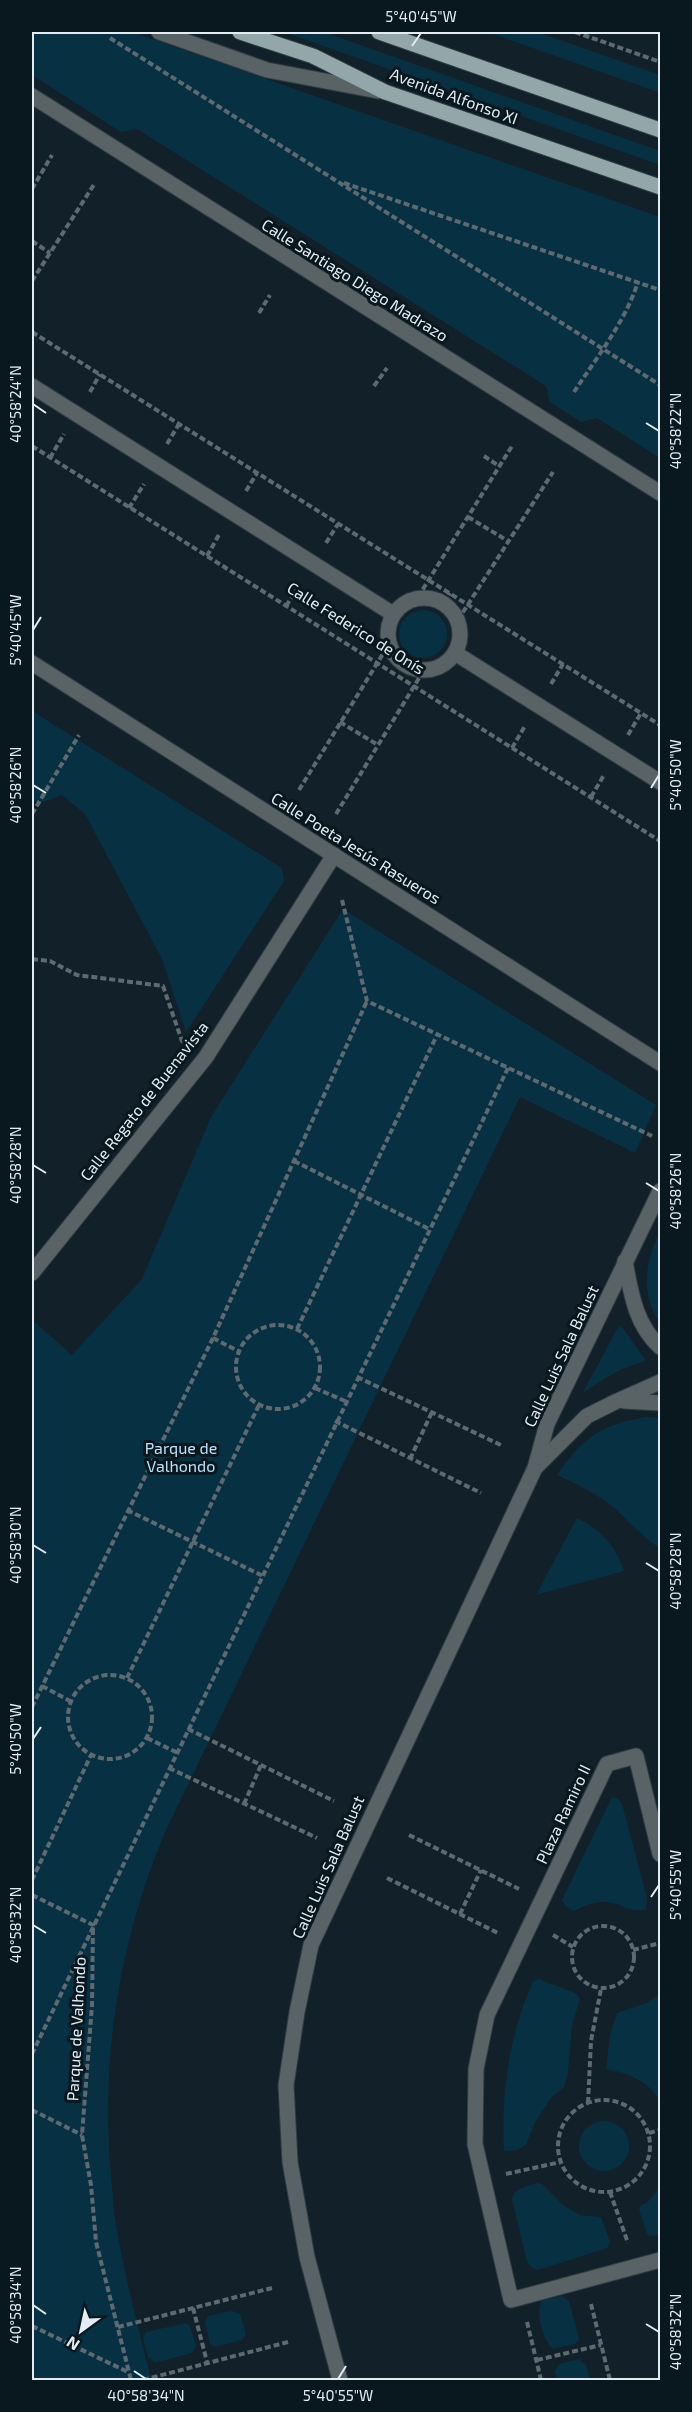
<svg xmlns="http://www.w3.org/2000/svg" width="692" height="2412" viewBox="0 0 692 2412" font-family="'Exo 2',sans-serif">
<style>
.green{fill:#083043}
.lines{fill:none;stroke-linecap:round;stroke-linejoin:round}
.street-casing{stroke:#2f3d45;stroke-width:17}
.primary-casing{stroke:#2f3d45;stroke-width:17}
.path{stroke:#5e6a72;stroke-width:4;stroke-dasharray:6 3;stroke-linecap:butt}
.street{stroke:#596264;stroke-width:15}
.primary{stroke:#93a6aa;stroke-width:15}
.ticks{fill:none;stroke:#e3ecf2;stroke-width:2}
.labels{text-anchor:middle;stroke-width:6;stroke-linejoin:round;paint-order:stroke}
.street-label{font-size:16px;fill:#e3ecf2;stroke:#09171f}
.park-label{font-size:16px;fill:#b9e2fa;stroke:#09171f}
.neatline{fill:none;stroke:#e3ecf2;stroke-width:2}
.ticks-label{font-size:15px;text-anchor:middle;fill:#e3ecf2}
</style>
<rect width="100%" height="100%" fill="#122029"/>
<g class="green">
<polygon points="32,32 132,32 660,217 660,458 597,418 581,422 550,402 546,386 137,129 121,132 32,75"/>
<polygon points="284,32 324,32 660,151 660,165"/>
<polygon points="487,32 537,32 660,75 660,90 658,92"/>
<circle cx="423" cy="634" r="24"/>
<polygon points="32,711 282,868 284,881 186,1032 162,959 85,814 62,795 37,804 32,797"/>
<path d="M343,909L656,1105L635,1153L520,1097L166,1830C120,1939 100,2057 111,2176C113,2192 113,2209 116,2225C125,2278 139,2329 151,2380H32V1320L72,1355L142,1279L211,1117Z"/>
<path d="M660,1231V1323C640,1294 645,1262 660,1231Z"/>
<path d="M620,1324L646,1361C621,1367 603,1379 582,1394Z"/>
<path d="M646,1417L660,1418V1548C642,1537 633,1525 618,1511C600,1495 578,1485 557,1475C582,1438 602,1424 646,1417Z"/>
<path d="M577,1518C600,1529 616,1546 624,1571L536,1595Z"/>
<path d="M612,1797L618,1799L622,1804L647,1898L646,1909C631,1914 622,1904 607,1902C596,1901 584,1906 574,1911L566,1907L562,1900Z"/>
<path d="M539,1979L575,1993L580,1998L572,2026L568,2073L564,2087L551,2098L535,2122L526,2145L517,2150L504,2151C501,2091 509,2036 533,1981Z"/>
<path d="M660,1994V2102C651,2082 626,2072 606,2069L610,2035L617,2013L646,2003Z"/>
<circle cx="604" cy="2146" r="25"/>
<path d="M537,2183L542,2184L563,2205L580,2215L601,2217L610,2242L607,2248L538,2270L532,2268L527,2262L512,2199C514,2188 528,2186 537,2183Z"/>
<polygon points="660,2187 660,2235 648,2236 639,2210 641,2205 647,2203"/>
<path d="M562,2296L569,2301L579,2339L575,2344L553,2349C543,2340 535,2313 542,2300Z"/>
<polygon points="232,2311 240,2314 246,2334 242,2340 215,2347 210,2344 205,2322 208,2316"/>
<polygon points="186,2323 190,2326 196,2346 192,2353 155,2363 148,2357 143,2338 146,2332"/>
<polygon points="579,2359 586,2365 590,2380 557,2380 555,2371 559,2364"/>
</g>
<g class="lines">
<defs>
<g id="street">
<polyline points="159,32 267,70 378,91"/>
<polyline points="32,96 660,493"/>
<polyline points="32,386 393,614"/>
<circle cx="424" cy="634" r="36"/>
<polyline points="455,653 660,782"/>
<polyline points="32,663 660,1063"/>
<path d="M625,1261C631,1293 635,1324 660,1347"/>
<polyline points="32,1273 206,1057 334,855"/>
<polyline points="624,1401 660,1403"/>
<polyline points="535,1468 587,1416 615,1402 660,1382"/>
<polyline points="660,1854 636,1756 607,1764 487,2015 476,2069 475,2144 511,2300 660,2260"/>
<polyline points="340,2380 307,2257 290,2162 286,2085 297,2012 311,1945 535,1468 547,1424 660,1191"/>
</g>
<g id="primary">
<polyline points="240,32 313,56 385,92 660,187"/>
<polyline points="379,32 660,130"/>
</g>
</defs>
<use href="#street" class="street-casing"/>
<use href="#primary" class="primary-casing"/>
<g class="path">
<polyline points="575,32 660,62"/>
<polyline points="110,38 660,385"/>
<polyline points="344,183 660,290"/>
<polyline points="32,189 52,155"/>
<polyline points="32,241 50,253"/>
<polyline points="32,281 95,183"/>
<polyline points="259,313 270,295"/>
<polyline points="32,332 660,725"/>
<polyline points="374,386 387,368"/>
<polyline points="90,392 100,374"/>
<path d="M574,392C597,357 625,322 638,282"/>
<polyline points="167,444 179,424"/>
<polyline points="32,446 660,841"/>
<polyline points="484,456 499,466"/>
<polyline points="50,458 64,434"/>
<polyline points="246,491 257,473"/>
<polyline points="129,508 144,484"/>
<polyline points="468,517 508,541"/>
<polyline points="326,543 338,524"/>
<polyline points="207,556 220,533"/>
<polyline points="418,597 512,446"/>
<polyline points="444,603 450,593"/>
<polyline points="286,606 300,585"/>
<polyline points="458,620 553,472"/>
<polyline points="551,684 563,664"/>
<polyline points="340,722 378,745"/>
<polyline points="628,735 641,713"/>
<polyline points="512,748 525,726"/>
<polyline points="299,790 389,644"/>
<polyline points="591,797 604,775"/>
<polyline points="32,814 79,735"/>
<polyline points="336,814 424,670"/>
<polyline points="342,900 367,1001 652,1136"/>
<polyline points="32,959 50,961 77,975 163,986 182,1041 186,1043"/>
<polyline points="294,1161 429,1229"/>
<circle cx="278" cy="1367" r="42"/>
<polyline points="297,1329 437,1035"/>
<polyline points="213,1338 238,1351"/>
<polyline points="357,1377 503,1446"/>
<polyline points="315,1388 345,1401"/>
<polyline points="335,1421 481,1493"/>
<polyline points="410,1459 432,1412"/>
<polyline points="127,1510 263,1576"/>
<circle cx="110" cy="1717" r="42"/>
<polyline points="127,1678 259,1405"/>
<polyline points="42,1686 70,1701"/>
<polyline points="32,1707 213,1338 367,1001"/>
<polyline points="188,1729 334,1801"/>
<polyline points="147,1738 178,1753"/>
<polyline points="169,1768 317,1838"/>
<polyline points="244,1804 261,1765"/>
<polyline points="409,1835 519,1889"/>
<polyline points="387,1878 500,1934"/>
<polyline points="32,1880 91,1755"/>
<polyline points="32,1895 93,1925 92,2005 82,2135 91,2185 96,2242 131,2380"/>
<polyline points="460,1914 481,1870"/>
<circle cx="603" cy="1957" r="31"/>
<polyline points="553,1935 573,1947"/>
<polyline points="633,1950 660,1943"/>
<polyline points="32,2054 508,1068"/>
<circle cx="604" cy="2146" r="46"/>
<polyline points="588,2103 591,2041 601,1989"/>
<polyline points="32,2110 82,2135"/>
<polyline points="649,2133 660,2130"/>
<polyline points="506,2174 561,2162"/>
<polyline points="610,2192 628,2243"/>
<polyline points="591,2304 610,2380"/>
<polyline points="193,2308 207,2362"/>
<polyline points="527,2322 541,2380"/>
<polyline points="32,2326 128,2372"/>
<polyline points="118,2327 272,2288"/>
<polyline points="537,2360 601,2345"/>
<polyline points="143,2380 288,2342"/>
</g>
<use href="#street" class="street"/>
<use href="#primary" class="primary"/>
</g>
<path class="ticks" d="M412,46L421,33M33,404L46,413M646,423L659,431M33,630L41,617M33,785L46,793M651,788L659,775M33,1165L46,1173M646,1183L659,1191M33,1545L46,1553M646,1563L659,1571M33,1739L41,1727M651,1897L659,1885M33,1925L46,1933M33,2305L46,2314M646,2324L659,2332M134,2371L146,2379M338,2379L346,2366"/>
<g class="labels">
<g class="street-label">
<text transform="translate(454 96) rotate(20)" y="6">Avenida Alfonso XI</text>
<text transform="translate(355 280) rotate(32)" y="6">Calle Santiago Diego Madrazo</text>
<text transform="translate(356 628) rotate(32)" y="6">Calle Federico de Onís</text>
<text transform="translate(356 848) rotate(32)" y="6">Calle Poeta Jesús Rasueros</text>
<text transform="translate(144 1101) rotate(-52)" y="6">Calle Regato de Buenavista</text>
<text transform="translate(561 1356) rotate(-65)" y="6">Calle Luis Sala Balust</text>
<text transform="translate(563 1814) rotate(-65)" y="6">Plaza Ramiro II</text>
<text transform="translate(328 1867) rotate(-66)" y="6">Calle Luis Sala Balust</text>
<text transform="translate(76 2029) rotate(-87)" y="6">Parque de Valhondo</text>
</g>
<g class="park-label">
<text x="181" y="1454">Parque de<tspan x="181" dy="18">Valhondo</tspan></text>
</g>
</g>
<rect width="692" height="2412" fill="none" stroke="#09171f" stroke-width="66"/>
<g transform="translate(81 2331) rotate(213)" stroke="#09171f" stroke-width="4.5" paint-order="stroke">
<path d="M0-4.5L10 22L0 15L-10 22Z" fill="#e3ecf2"/>
<text y="-9" font-size="16" font-weight="bold" text-anchor="middle" fill="#e3ecf2">N</text>
</g>
<rect x="33" y="33" width="626" height="2346" class="neatline"/>
<g class="ticks-label">
<text x="421" y="22">5°40'45"W</text>
<text transform="translate(16 404) rotate(-90)" y="5">40°58'24"N</text>
<text transform="translate(676 431) rotate(-90)" y="5">40°58'22"N</text>
<text transform="translate(16 630) rotate(-90)" y="5">5°40'45"W</text>
<text transform="translate(676 775) rotate(-90)" y="5">5°40'50"W</text>
<text transform="translate(16 785) rotate(-90)" y="5">40°58'26"N</text>
<text transform="translate(16 1165) rotate(-90)" y="5">40°58'28"N</text>
<text transform="translate(676 1191) rotate(-90)" y="5">40°58'26"N</text>
<text transform="translate(16 1545) rotate(-90)" y="5">40°58'30"N</text>
<text transform="translate(676 1571) rotate(-90)" y="5">40°58'28"N</text>
<text transform="translate(16 1739) rotate(-90)" y="5">5°40'50"W</text>
<text transform="translate(676 1885) rotate(-90)" y="5">5°40'55"W</text>
<text transform="translate(16 1925) rotate(-90)" y="5">40°58'32"N</text>
<text transform="translate(16 2305) rotate(-90)" y="5">40°58'34"N</text>
<text transform="translate(676 2332) rotate(-90)" y="5">40°58'32"N</text>
<text x="146" y="2401">40°58'34"N</text>
<text x="338" y="2401">5°40'55"W</text>
</g>
</svg>
